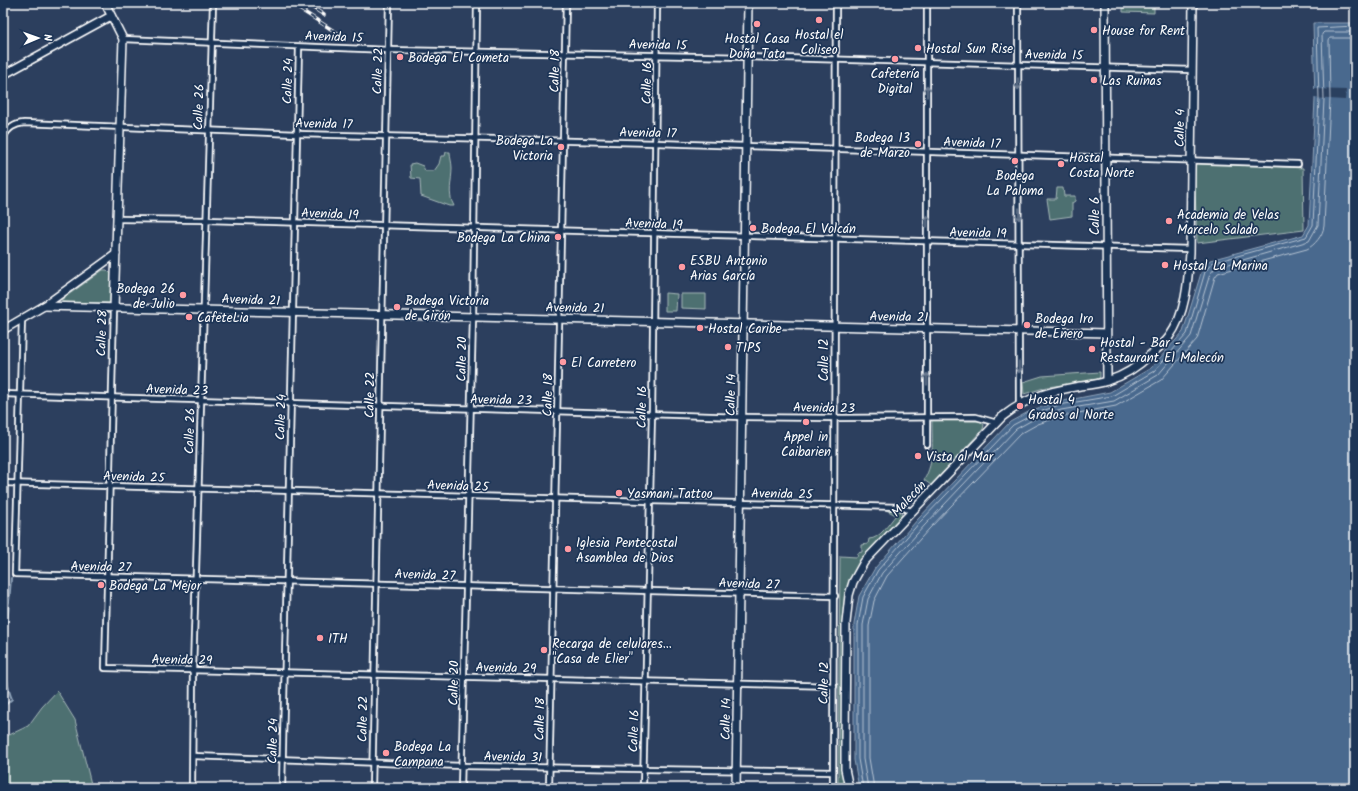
<svg xmlns="http://www.w3.org/2000/svg" width="1358" height="791" viewBox="0 0 1358 791" font-family="Kalam,sans-serif">
<style>
.green{fill:#4e7071;stroke:#a6b8b8}
.water{fill:#48698e;stroke:#91a5bb}
.pier{fill:#2c3f5e}
.lines{fill:none;stroke-linecap:round;stroke-linejoin:round}
.shore{stroke:#b6c3d2;stroke-width:1}
.stream{stroke:#91a5bb;stroke-width:2}
.street-casing{stroke:#fff;stroke-width:8}
.secondary-casing{stroke:#fff;stroke-width:10}
.street{stroke:#1d3557;stroke-width:4.5}
.secondary{stroke:#1d3557;stroke-width:7}
.rail-casing{stroke:#fff;stroke-width:3.5}
.rail{stroke:#1d3557;stroke-width:2;stroke-dasharray:6;stroke-linecap:butt}
.oneway{stroke:#6c7c92}
.poi-dot{fill:#ff9aa2;stroke:#1d3557;stroke-width:1.5}
.labels{text-anchor:middle;stroke-width:3.5;stroke-linejoin:round;paint-order:stroke}
.poi-label{font-size:13px;fill:#fff;stroke:#1d3557;text-anchor:start}
.street-label{font-size:13px;fill:#fff;stroke:#1d3557}
</style>
<rect width="100%" height="100%" fill="#2c3f5e"/>
<filter id="ink" filterUnits="userSpaceOnUse"><feTurbulence type="fractalNoise" baseFrequency=".025" numOctaves="2"/><feDisplacementMap in="SourceGraphic" scale="8" xChannelSelector="R" yChannelSelector="G"/><feConvolveMatrix kernelMatrix="1 2 1 2 8 2 1 2 1" color-interpolation-filters="sRGB"/></filter>
<g filter="url(#ink)">
<g class="green">
<polygon points="1123,3 1154,3 1154,13 1123,12"/>
<path d="M446,152H450C450,158 452,162 452,168C452,181 447,194 454,206H449L421,196L420,179L411,178L410,164L415,163L423,166L425,171H434L439,164L441,156H445Z"/>
<polygon points="1194,162 1303,168 1304,230 1197,243"/>
<polygon points="1057,188 1063,188 1064,196 1075,196 1075,201 1072,203 1072,216 1050,219 1047,199 1056,199"/>
<polygon points="103,270 107,270 111,274 110,303 62,303 61,300"/>
<polygon points="665,293 677,294 676,311 665,311"/>
<polygon points="681,294 706,294 706,309 681,308"/>
<polygon points="1100,372 1100,377 1095,381 1047,387 1024,394 1023,382 1042,376"/>
<path d="M932,420L977,421H981L984,425L983,429L931,485L924,480C935,461 932,442 932,420Z"/>
<path d="M888,508L899,509L902,515L863,558L846,594L844,604L842,728V765L845,788H838L840,556L857,557L858,553L862,552V545L868,544L869,539C880,539 889,523 896,515L886,510Z"/>
<polygon points="57,691 75,720 92,788 3,788 3,738 28,726 42,707"/>
</g>
<polygon class="water" points="1313,23 1355,23 1355,788 859,788 854,760 854,624 859,596 875,568 918,519 1010,422 1032,410 1058,402 1110,392 1151,368 1183,332 1202,270 1210,260 1303,235 1309,225 1315,99"/>
<polygon class="pier" points="1312,89 1346,90 1345,100 1313,98"/>
<g class="lines">
<g class="shore">
<polyline points="863,788 858,759 858,625 863,597 878,570 921,521 1013,425 1034,414 1059,405 1112,396 1154,371 1187,334 1205,272 1212,263 1306,237 1313,225 1319,99 1317,28 1355,26"/>
<polyline points="868,788 863,759 863,625 868,599 882,573 925,525 1016,429 1036,418 1061,410 1114,401 1158,375 1191,336 1210,274 1215,268 1309,241 1318,225 1324,99 1322,34 1324,32 1355,32"/>
<path d="M874,788L869,758V626L874,601L887,576L929,529L1020,434L1038,424L1062,416L1116,406L1161,380L1197,339L1215,277L1218,273L1307,249C1315,245 1323,235 1324,226L1330,99L1329,40L1330,38H1355"/>
</g>
<path class="stream" d="M3,707L12,699C0,674 9,608 11,578"/>
<defs>
<g id="street">
<polyline points="1018,3 1019,404"/>
<polyline points="123,39 389,50 747,57 1192,70"/>
<path d="M3,137C9,128 14,124 24,123L297,134L656,143L1298,164"/>
<polyline points="118,219 206,220 1190,249"/>
<polyline points="114,308 105,668 834,686"/>
<polyline points="22,319 15,574 835,596"/>
<polyline points="3,394 742,417 834,418 976,417 997,423"/>
<polyline points="927,445 927,3"/>
<polyline points="3,483 649,501 901,507 911,511"/>
<polyline points="193,756 462,766 833,772"/>
<polyline points="192,788 193,670 213,3"/>
<polyline points="282,788 299,47"/>
<polyline points="372,788 389,3"/>
<polyline points="461,788 473,317 477,3"/>
<polyline points="549,788 566,3"/>
<polyline points="643,788 652,414 657,3"/>
<polyline points="833,788 836,3"/>
</g>
<g id="secondary">
<polyline points="105,3 123,39 114,308"/>
<polyline points="1105,3 1107,381"/>
<polyline points="3,75 111,16"/>
<polyline points="44,306 1106,333"/>
<polyline points="3,330 44,306 116,254"/>
<polyline points="736,788 748,3"/>
<path d="M849,788L845,769V744L846,623L849,595L853,582L864,562L1002,417C1029,396 1047,392 1080,386C1089,385 1099,384 1107,381C1124,376 1139,366 1151,354C1157,349 1164,344 1169,337C1186,314 1188,281 1190,253L1193,3"/>
</g>
</defs>
<use href="#street" class="street-casing"/>
<use href="#secondary" class="secondary-casing"/>
<use href="#street" class="street"/>
<use href="#secondary" class="secondary"/>
<defs>
<g id="rail">
<polyline points="290,3 345,38"/>
<polyline points="306,3 324,15"/>
</g>
</defs>
<use href="#rail" class="rail-casing"/>
<use href="#rail" class="rail"/>
</g>
<defs><path id="oneway-shaft" d="M-6 0H5M1.5-3L5.5 0L1.5 3" fill="none" stroke-width="1.6" stroke-linecap="round" stroke-linejoin="round"/></defs>
<g class="oneway">
<use href="#oneway-shaft" transform="translate(1018 84) rotate(90)"/>
<use href="#oneway-shaft" transform="translate(927 91) rotate(-90)"/>
<use href="#oneway-shaft" transform="translate(1019 214) rotate(90)"/>
<use href="#oneway-shaft" transform="translate(927 221) rotate(-90)"/>
<use href="#oneway-shaft" transform="translate(1019 367) rotate(90)"/>
<use href="#oneway-shaft" transform="translate(927 379) rotate(-90)"/>
</g>
</g>
<g class="poi-dot">
<circle cx="819" cy="20" r="4"/>
<circle cx="757" cy="24" r="4"/>
<circle cx="1094" cy="30" r="4"/>
<circle cx="918" cy="48" r="4"/>
<circle cx="400" cy="57" r="4"/>
<circle cx="895" cy="59" r="4"/>
<circle cx="1094" cy="80" r="4"/>
<circle cx="918" cy="144" r="4"/>
<circle cx="561" cy="147" r="4"/>
<circle cx="1015" cy="161" r="4"/>
<circle cx="1061" cy="164" r="4"/>
<circle cx="1169" cy="221" r="4"/>
<circle cx="753" cy="228" r="4"/>
<circle cx="558" cy="237" r="4"/>
<circle cx="1165" cy="265" r="4"/>
<circle cx="682" cy="267" r="4"/>
<circle cx="183" cy="295" r="4"/>
<circle cx="397" cy="307" r="4"/>
<circle cx="189" cy="317" r="4"/>
<circle cx="1027" cy="325" r="4"/>
<circle cx="700" cy="328" r="4"/>
<circle cx="728" cy="347" r="4"/>
<circle cx="1092" cy="349" r="4"/>
<circle cx="563" cy="362" r="4"/>
<circle cx="1020" cy="406" r="4"/>
<circle cx="806" cy="422" r="4"/>
<circle cx="918" cy="456" r="4"/>
<circle cx="619" cy="493" r="4"/>
<circle cx="568" cy="549" r="4"/>
<circle cx="101" cy="585" r="4"/>
<circle cx="320" cy="638" r="4"/>
<circle cx="544" cy="650" r="4"/>
<circle cx="386" cy="753" r="4"/>
</g>
<g class="labels">
<g class="poi-label">
<text x="1102" y="35">House for Rent</text>
<text x="819" y="39" text-anchor="middle">Hostal el<tspan x="819" dy="15">Coliseo</tspan></text>
<text x="757" y="43" text-anchor="middle">Hostal Casa<tspan x="757" dy="15">Doña Tata</tspan></text>
<text x="926" y="53">Hostal Sun Rise</text>
<text x="408" y="62">Bodega El Cometa</text>
<text x="895" y="78" text-anchor="middle">Cafetería<tspan x="895" dy="15">Digital</tspan></text>
<text x="1102" y="85">Las Ruinas</text>
<text x="910" y="142" text-anchor="end">Bodega 13<tspan x="910" dy="15">de Marzo</tspan></text>
<text x="553" y="145" text-anchor="end">Bodega La<tspan x="553" dy="15">Victoria</tspan></text>
<text x="1069" y="162">Hostal<tspan x="1069" dy="15">Costa Norte</tspan></text>
<text x="1015" y="180" text-anchor="middle">Bodega<tspan x="1015" dy="15">La Paloma</tspan></text>
<text x="1177" y="219">Academia de Velas<tspan x="1177" dy="15">Marcelo Salado</tspan></text>
<text x="761" y="233">Bodega El Volcán</text>
<text x="550" y="242" text-anchor="end">Bodega La China</text>
<text x="690" y="265">ESBU Antonio<tspan x="690" dy="15">Arias García</tspan></text>
<text x="1173" y="270">Hostal La Marina</text>
<text x="175" y="293" text-anchor="end">Bodega 26<tspan x="175" dy="15">de Julio</tspan></text>
<text x="405" y="305">Bodega Victoria<tspan x="405" dy="15">de Girón</tspan></text>
<text x="197" y="322">CafeteLia</text>
<text x="1035" y="323">Bodega 1ro<tspan x="1035" dy="15">de Enero</tspan></text>
<text x="708" y="333">Hostal Caribe</text>
<text x="1100" y="347">Hostal - Bar -<tspan x="1100" dy="15">Restaurant El Malecón</tspan></text>
<text x="736" y="352">TIPS</text>
<text x="571" y="367">El Carretero</text>
<text x="1028" y="404">Hostal 4<tspan x="1028" dy="15">Grados al Norte</tspan></text>
<text x="806" y="441" text-anchor="middle">Appel in<tspan x="806" dy="15">Caibarien</tspan></text>
<text x="926" y="461">Vista al Mar</text>
<text x="627" y="498">Yasmani Tattoo</text>
<text x="576" y="547">Iglesia Pentecostal<tspan x="576" dy="15">Asamblea de Dios</tspan></text>
<text x="109" y="590">Bodega La Mejor</text>
<text x="328" y="643">ITH</text>
<text x="552" y="648">Recarga de celulares...<tspan x="552" dy="15">"Casa de Elier"</tspan></text>
<text x="394" y="751">Bodega La<tspan x="394" dy="15">Campana</tspan></text>
</g>
<g class="street-label">
<text transform="translate(334 36) rotate(2)" y="5">Avenida 15</text>
<text transform="translate(658 44) rotate(1)" y="5">Avenida 15</text>
<text transform="translate(1054 54) rotate(1)" y="5">Avenida 15</text>
<text transform="translate(377 71) rotate(-88)" y="5">Calle 22</text>
<text transform="translate(554 71) rotate(-89)" y="5">Calle 18</text>
<text transform="translate(287 81) rotate(-88)" y="5">Calle 24</text>
<text transform="translate(646 83) rotate(-89)" y="5">Calle 16</text>
<text transform="translate(198 107) rotate(-88)" y="5">Calle 26</text>
<text transform="translate(324 123) rotate(1)" y="5">Avenida 17</text>
<text transform="translate(1179 128) rotate(-89)" y="5">Calle 4</text>
<text transform="translate(648 132) rotate(1)" y="5">Avenida 17</text>
<text transform="translate(972 142) rotate(2)" y="5">Avenida 17</text>
<text transform="translate(330 213) rotate(2)" y="5">Avenida 19</text>
<text transform="translate(1094 216) rotate(-90)" y="5">Calle 6</text>
<text transform="translate(654 223) rotate(2)" y="5">Avenida 19</text>
<text transform="translate(978 232) rotate(1)" y="5">Avenida 19</text>
<text transform="translate(251 299) rotate(2)" y="5">Avenida 21</text>
<text transform="translate(575 307) rotate(1)" y="5">Avenida 21</text>
<text transform="translate(899 316) rotate(1)" y="5">Avenida 21</text>
<text transform="translate(101 333) rotate(-88)" y="5">Calle 28</text>
<text transform="translate(461 359) rotate(-89)" y="5">Calle 20</text>
<text transform="translate(823 360) rotate(-90)" y="5">Calle 12</text>
<text transform="translate(177 389) rotate(2)" y="5">Avenida 23</text>
<text transform="translate(369 395) rotate(-89)" y="5">Calle 22</text>
<text transform="translate(547 395) rotate(-89)" y="5">Calle 18</text>
<text transform="translate(730 395) rotate(-89)" y="5">Calle 14</text>
<text transform="translate(501 399) rotate(1)" y="5">Avenida 23</text>
<text transform="translate(641 407) rotate(-89)" y="5">Calle 16</text>
<text transform="translate(824 407) rotate(1)" y="5">Avenida 23</text>
<text transform="translate(280 417) rotate(-88)" y="5">Calle 24</text>
<text transform="translate(189 431) rotate(-88)" y="5">Calle 26</text>
<text transform="translate(134 476) rotate(2)" y="5">Avenida 25</text>
<text transform="translate(458 485) rotate(2)" y="5">Avenida 25</text>
<text transform="translate(782 493) rotate(1)" y="5">Avenida 25</text>
<text transform="translate(908 498) rotate(-47)" y="5">Malecón</text>
<text transform="translate(101 566) rotate(1)" y="5">Avenida 27</text>
<text transform="translate(425 574) rotate(2)" y="5">Avenida 27</text>
<text transform="translate(749 583) rotate(2)" y="5">Avenida 27</text>
<text transform="translate(182 659) rotate(1)" y="5">Avenida 29</text>
<text transform="translate(506 667) rotate(1)" y="5">Avenida 29</text>
<text transform="translate(453 683) rotate(-89)" y="5">Calle 20</text>
<text transform="translate(823 683) rotate(-89)" y="5">Calle 12</text>
<text transform="translate(362 719) rotate(-89)" y="5">Calle 22</text>
<text transform="translate(539 719) rotate(-89)" y="5">Calle 18</text>
<text transform="translate(725 719) rotate(-89)" y="5">Calle 14</text>
<text transform="translate(633 731) rotate(-88)" y="5">Calle 16</text>
<text transform="translate(272 741) rotate(-89)" y="5">Calle 24</text>
<text transform="translate(513 756) rotate(1)" y="5">Avenida 31</text>
</g>
</g>
<rect width="1358" height="791" fill="none" stroke="#1d3557" stroke-width="16"/>
<rect x="8" y="8" width="1342" height="775" fill="none" stroke="#fff" stroke-width="1.5" filter="url(#ink)"/>
<g transform="translate(38 38) rotate(88)" stroke="#1d3557" stroke-width="3" paint-order="stroke">
<path d="M0-3L7 15L0 10L-7 15Z" fill="#ffffff"/>
<text y="-6" font-size="11" font-weight="bold" text-anchor="middle" fill="#ffffff">N</text>
</g>
</svg>
